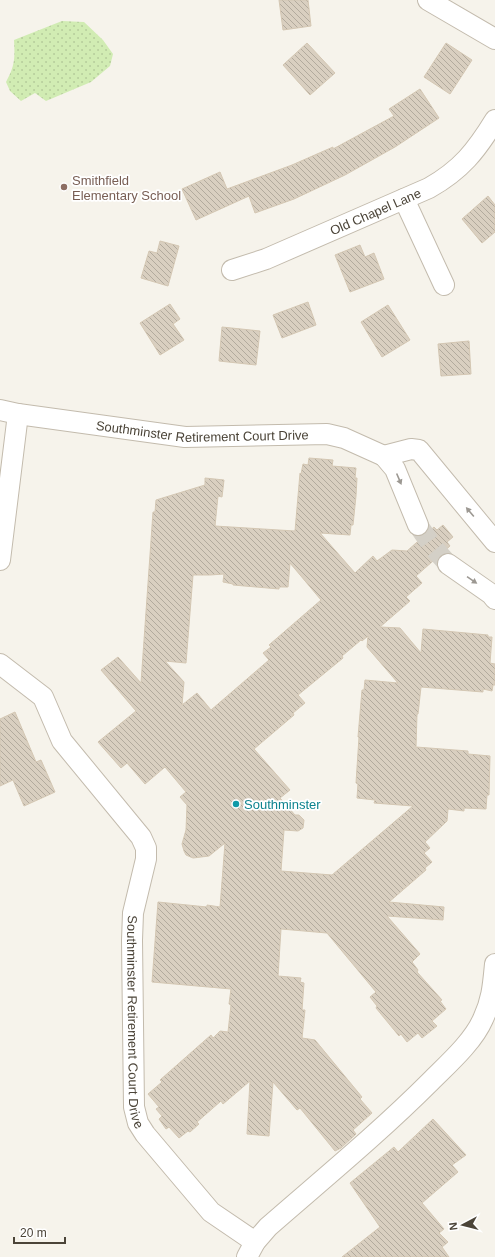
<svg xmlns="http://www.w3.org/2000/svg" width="495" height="1257" viewBox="0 0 495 1257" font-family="Arial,sans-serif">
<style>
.park{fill:url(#park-dots)}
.building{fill:url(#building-back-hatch);stroke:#d4c7b3;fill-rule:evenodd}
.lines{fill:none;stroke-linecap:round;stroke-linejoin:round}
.minor-tunnel{stroke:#d4d0c7;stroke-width:20;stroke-dasharray:20 10;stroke-linecap:butt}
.minor-casing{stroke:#c3bbad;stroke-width:22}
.minor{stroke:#fff;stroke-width:20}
.oneway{fill:#9c9892}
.education-dot{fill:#8d6e63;stroke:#fff;stroke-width:1.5}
.culture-dot{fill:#0f9aa8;stroke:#fff;stroke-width:1.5}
.labels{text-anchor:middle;stroke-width:3.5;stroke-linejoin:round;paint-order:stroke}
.education-label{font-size:13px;fill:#785e54;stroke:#fff;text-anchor:start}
.street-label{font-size:13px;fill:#4b4438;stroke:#fff}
.culture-label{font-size:13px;fill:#0d838f;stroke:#fff;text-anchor:start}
</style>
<defs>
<pattern id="park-dots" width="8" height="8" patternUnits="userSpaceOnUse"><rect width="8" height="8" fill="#d1ecb3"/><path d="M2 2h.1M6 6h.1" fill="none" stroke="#b5cc9b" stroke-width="1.8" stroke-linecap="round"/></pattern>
<pattern id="building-back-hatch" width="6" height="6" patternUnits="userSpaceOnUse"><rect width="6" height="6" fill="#d9cfc0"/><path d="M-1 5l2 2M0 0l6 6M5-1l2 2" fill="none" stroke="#b2aa9d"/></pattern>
</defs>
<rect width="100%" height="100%" fill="#f6f3eb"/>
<path class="park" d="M62,21L84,22L103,40L113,54L110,66L91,82L46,101L35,93L21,101L10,91L6,82C15,66 15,58 14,40Z"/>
<g class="building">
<polygon points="279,0 308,0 311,26 283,30"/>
<polygon points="307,43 335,73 310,95 283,65"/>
<polygon points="446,43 472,60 450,94 424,77"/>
<polygon points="420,89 439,118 395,147 345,175 294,199 255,213 249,196 196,220 182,189 220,172 227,189 292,165 333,147 333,149 394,116 389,109"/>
<polygon points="488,196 495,205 495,232 482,243 462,219"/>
<polygon points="160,241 179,246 168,286 141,278 149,251 157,253"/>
<polygon points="360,245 365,257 374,253 384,279 350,292 335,255"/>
<polygon points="308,302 316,325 282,338 273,315"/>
<polygon points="170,304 180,319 173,324 184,340 160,355 140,323"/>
<polygon points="388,305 410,340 382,357 361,322"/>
<polygon points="222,327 260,331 256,365 219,361"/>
<polygon points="469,341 471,374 441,376 438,344"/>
<path d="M309,458L333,460L332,466L356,468L355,478H357L356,496L353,525H351L350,535L320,533L355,573L373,556L377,561L392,550L407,551L434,527L437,530L443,525L453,537L447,542L450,546L416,576L422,583L406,597L410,601L380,627L400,628L421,653L423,629L488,635V637H492L490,663L495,664V685H493L492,691L483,689V692L421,687L418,714H417L416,747L468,751V754L490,756L489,795H487L486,809L464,808V811L448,809L447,821L425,842L430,848L424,853L432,862L425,868L426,870L389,902L444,907L443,920L387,916L420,954L412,962L418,970L417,972L442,1000L440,1001L446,1009L432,1021L437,1026L422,1038L418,1033L407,1042L401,1034L399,1036L376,1008L377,1006L370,997L376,992L327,933L281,929L278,976L301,978L300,982L304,983L302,1010H305L302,1038L315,1040L362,1097L360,1099L372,1113L353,1130L356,1134L341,1148L335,1151L300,1108L297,1110L273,1082L269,1136L247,1134L250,1081L223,1104L221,1101L197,1122L199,1124L190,1132L188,1131L179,1138L169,1127L166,1129L159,1119L162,1116L156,1109L159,1107L148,1094L162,1082L160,1080L211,1035L213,1038L220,1031L228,1032L231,1005L229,1004L231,989L152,982L158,902L207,907V905L220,907L225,843L209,856L193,858L186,855L184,851L182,844L186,830L187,805L180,797L186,792L165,767L145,784L127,763L121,768L98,742L136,711L101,670L118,657L141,683L153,512H155L156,500L205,485V478L224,480L222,497L218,496L215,526L295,531L300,473L301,474L303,464L308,465ZM290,563L321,600L269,645L271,647L263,653L269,660L211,710L197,693L182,705L184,682L165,661L186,663L193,575H210L224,574L223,582L233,584V585L279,589V587H288ZM368,636L367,647L398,683L365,680L364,690H362L358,737H359L356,783L358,784L357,798L375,800L374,803L413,806L332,875L281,871L284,830L298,831L303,828L304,820L299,815H295L280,798L290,790L254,749L294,715L293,713L305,703L298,695L343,658L342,656L361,640L362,641Z"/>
<polygon points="15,712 36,762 41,760 55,792 24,806 13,780 0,786 0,719"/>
<polygon points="433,1119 466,1155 452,1165 458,1172 422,1203 444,1229 439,1233 448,1242 442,1247 449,1257 342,1257 380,1227 350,1183 394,1147 398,1152"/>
</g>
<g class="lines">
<polyline class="minor-tunnel" points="418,525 433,547 448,564"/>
<defs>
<g id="minor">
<polyline points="428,0 495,39"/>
<polyline points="404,199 444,285"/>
<path id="s1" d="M232,270L266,259L429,188C461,170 476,151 495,120"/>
<path id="s2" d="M0,410L18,414L185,437L327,434L344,438L384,456"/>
<polyline points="418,525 395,469 384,456 411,449 419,450 495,542"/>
<polyline points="0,560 18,414"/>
<polyline points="448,564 491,594 495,599"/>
<path id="s3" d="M0,664L43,697L62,741L141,837L146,848V859L133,913L132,940L134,1107L138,1123L145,1134L211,1212L255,1242"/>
<path d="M247,1257L255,1242L268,1227C323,1179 379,1133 431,1081C448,1064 473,1042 483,1019C492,1000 493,985 495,964"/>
</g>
</defs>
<use href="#minor" class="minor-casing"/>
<use href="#minor" class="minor"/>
</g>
<defs><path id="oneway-solid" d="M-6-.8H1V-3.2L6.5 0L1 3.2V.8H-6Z"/></defs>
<g class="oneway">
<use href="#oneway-solid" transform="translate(399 479) rotate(67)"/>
<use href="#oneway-solid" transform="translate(470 512) rotate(-130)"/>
<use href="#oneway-solid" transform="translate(472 580) rotate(34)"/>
</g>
<circle class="education-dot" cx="64" cy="187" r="4"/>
<circle class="culture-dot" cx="236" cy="804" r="4"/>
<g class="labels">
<g class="education-label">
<text x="72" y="185">Smithfield<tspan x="72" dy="15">Elementary School</tspan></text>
</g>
<g class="street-label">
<text dy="5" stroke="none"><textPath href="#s1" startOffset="155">Old Chapel Lane</textPath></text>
<text dy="5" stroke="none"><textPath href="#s2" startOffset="204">Southminster Retirement Court Drive</textPath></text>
<text dy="5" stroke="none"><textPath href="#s3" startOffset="414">Southminster Retirement Court Drive</textPath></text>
</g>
<g class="culture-label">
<text x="244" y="809">Southminster</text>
</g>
</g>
<g transform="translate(463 1225) rotate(263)" stroke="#ffffff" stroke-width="3" paint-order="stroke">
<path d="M0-3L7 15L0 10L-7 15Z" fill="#4b4438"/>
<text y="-6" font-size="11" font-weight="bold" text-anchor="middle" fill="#4b4438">N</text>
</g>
<path d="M14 1237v6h51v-6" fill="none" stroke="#4b4438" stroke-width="2"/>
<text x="20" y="1237" font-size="12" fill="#4b4438" stroke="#ffffff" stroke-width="3" paint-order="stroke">20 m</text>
</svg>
